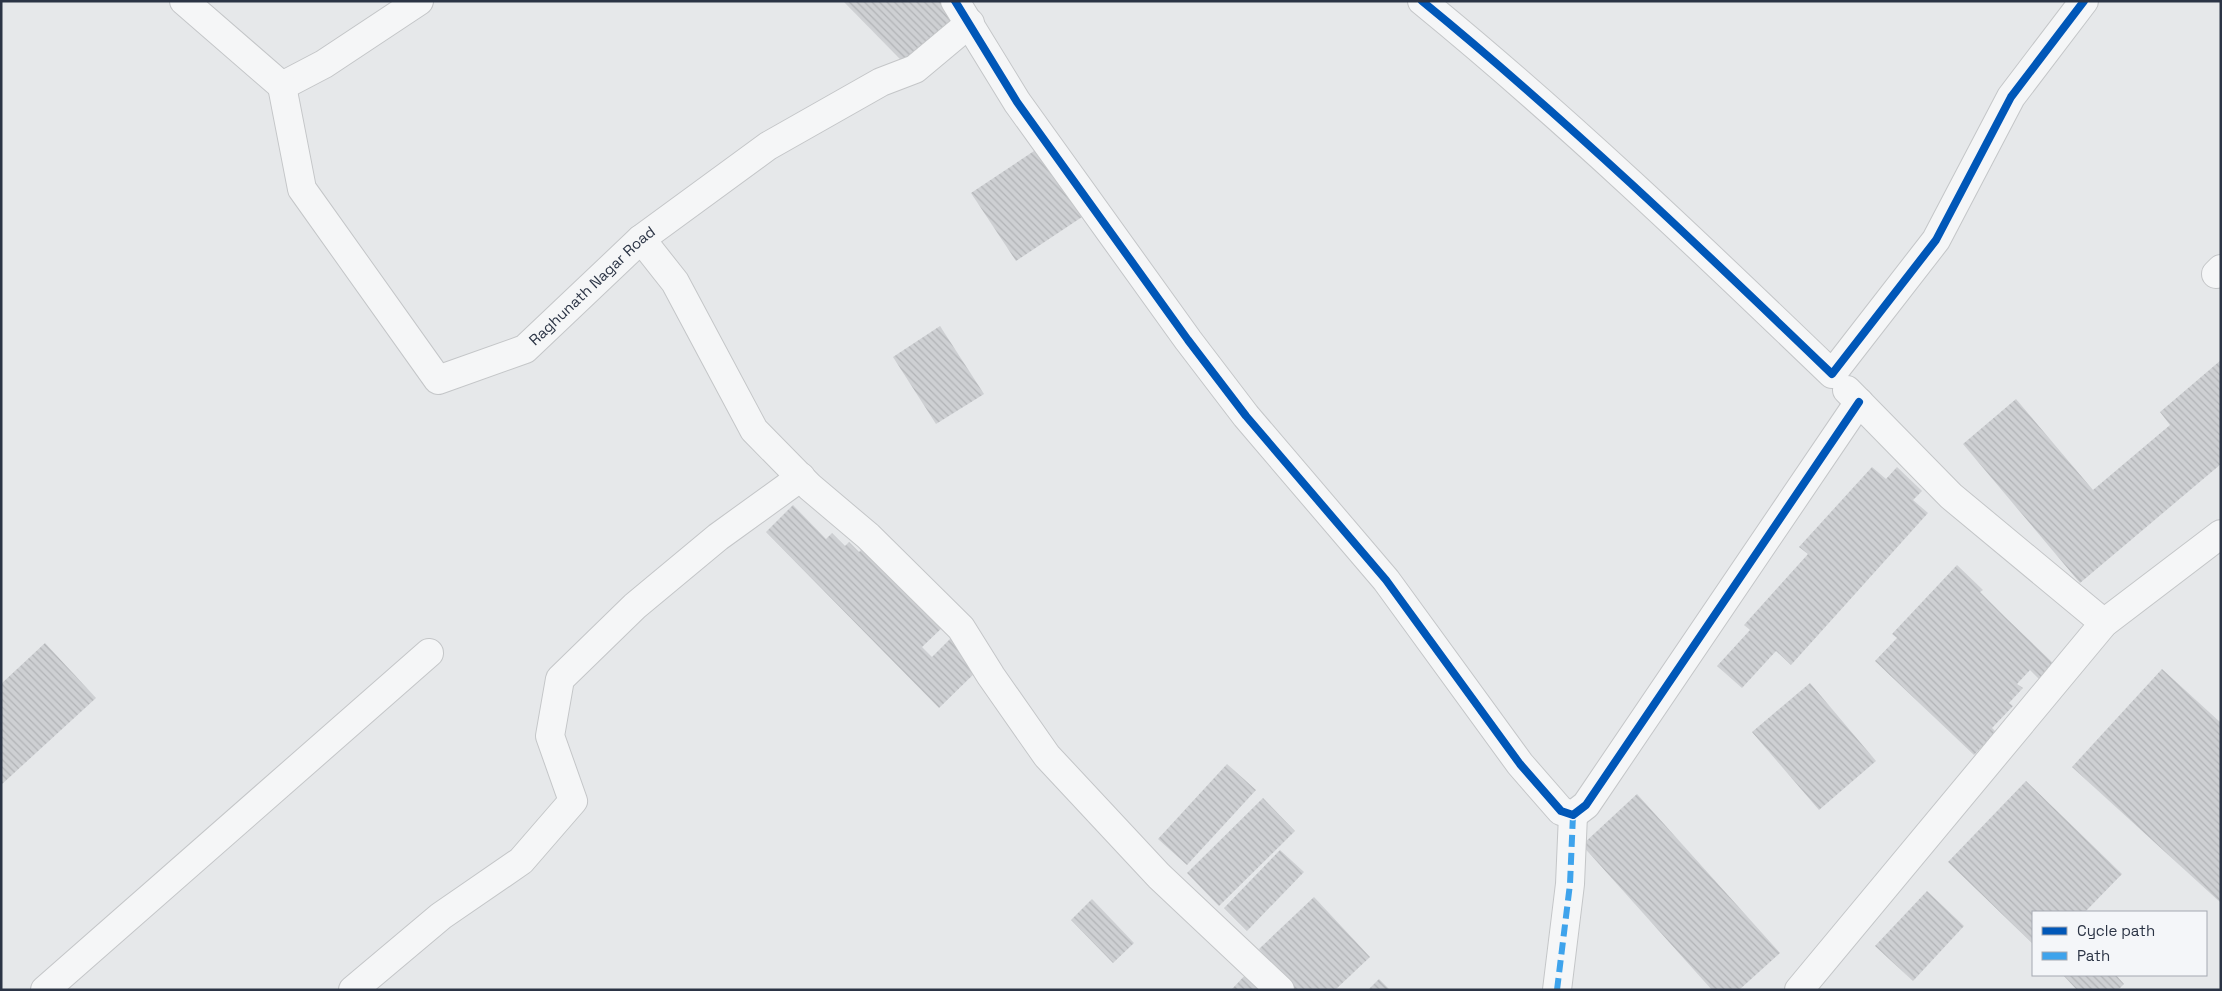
<svg xmlns="http://www.w3.org/2000/svg" width="2222" height="991" viewBox="0 0 2222 991" font-family="'Space Grotesk',sans-serif">
<style>
.building{fill:url(#building-back-hatch)}
.lines{fill:none;stroke-linecap:round;stroke-linejoin:round}
.street-casing{stroke:#c4c6c8;stroke-width:30}
.street{stroke:#f5f6f7;stroke-width:28}
.quiet{stroke:#3ea3ec;stroke-width:6;stroke-dasharray:12 6;stroke-linecap:butt}
.cycleway-casing{stroke:#f4f6f9;stroke-width:11}
.cycleway{stroke:#0057b8;stroke-width:8}
.labels{text-anchor:middle;stroke-width:5;stroke-linejoin:round;paint-order:stroke}
.street-label{font-size:15px;fill:#2b3445;stroke:#f4f6f9}
</style>
<defs>
<pattern id="building-back-hatch" width="6" height="6" patternUnits="userSpaceOnUse" patternTransform="scale(1.25)"><rect width="6" height="6" fill="#ced0d3"/><path d="M-1 5l2 2M0 0l6 6M5-1l2 2" fill="none" stroke="#b1b3b6"/></pattern>
</defs>
<rect width="100%" height="100%" fill="#e6e8ea"/>
<g class="building">
<polygon points="843,1 943,1 956,15 906,65"/>
<polygon points="1040,147 1085,215 1016,261 971,193"/>
<polygon points="940,326 984,394 936,424 893,357"/>
<polygon points="2221,360 2221,464 2080,583 1963,444 2016,399 2093,490 2170,425 2160,412"/>
<polygon points="1872,467 1886,479 1897,467 1922,491 1913,500 1928,513 1791,665 1776,651 1742,688 1717,666 1750,630 1744,625 1808,554 1799,547"/>
<polygon points="793,505 826,539 832,533 845,546 849,542 859,552 864,547 944,626 922,647 932,657 951,638 980,668 939,708 766,532"/>
<polygon points="1957,565 1983,590 1980,592 2005,617 2054,664 2039,679 2030,670 2017,684 2023,688 2009,703 2013,706 1992,728 1996,732 1974,755 1875,661 1897,638 1892,634"/>
<polygon points="45,643 96,698 1,785 1,684"/>
<polygon points="2162,669 2221,723 2221,903 2072,767"/>
<polygon points="1810,683 1876,761 1819,810 1752,732"/>
<polygon points="1227,764 1256,790 1187,865 1158,839"/>
<polygon points="2026,781 2122,874 2085,912 2033,912 2033,944 1948,862"/>
<polygon points="1637,794 1780,953 1739,990 1712,990 1582,845"/>
<polygon points="1263,798 1295,831 1219,906 1187,873"/>
<polygon points="1280,850 1304,872 1247,931 1224,908"/>
<polygon points="1927,891 1964,926 1913,981 1875,946"/>
<polygon points="1314,897 1370,957 1335,990 1296,990 1259,949"/>
<polygon points="1092,899 1134,943 1113,963 1071,920"/>
<polygon points="1251,969 1272,990 1231,990"/>
<polygon points="2063,975 2116,975 2124,984 2118,990 2077,990"/>
<polygon points="1379,979 1390,990 1368,990"/>
</g>
<g class="lines">
<defs>
<g id="street">
<polyline points="184,1 282,86 324,64 419,1"/>
<polyline points="955,1 1017,102 1188,340 1246,416 1386,580 1520,764 1561,811 1573,815 1586,805 1859,402"/>
<path d="M1422,1C1565,118 1699,246 1832,374L1936,240L2011,97L2084,1"/>
<path id="s1" d="M282,86L302,189L438,380L525,349L641,239L768,146L881,82L915,69L970,23"/>
<polyline points="641,239 675,282 754,430 810,487 868,536 961,628 991,676 1047,756 1159,876 1280,990"/>
<polyline points="2216,274 2221,269"/>
<polyline points="1847,390 1951,496 2104,623"/>
<polyline points="45,990 429,653"/>
<polyline points="353,990 441,916 521,861 573,801 550,736 560,679 635,606 718,537 801,477"/>
<polyline points="1557,990 1570,884 1573,815"/>
<polyline points="1799,990 2104,623 2221,534"/>
</g>
</defs>
<use href="#street" class="street-casing"/>
<use href="#street" class="street"/>
<polyline class="quiet" points="1557,990 1570,884 1573,815"/>
<defs>
<g id="cycleway">
<polyline points="955,1 1017,102 1188,340 1246,416 1386,580 1520,764 1561,811 1573,815 1586,805 1859,402"/>
<path d="M1422,1C1565,118 1699,246 1832,374L1936,240L2011,97L2084,1"/>
</g>
</defs>
<use href="#cycleway" class="cycleway-casing"/>
<use href="#cycleway" class="cycleway"/>
</g>
<g class="labels">
<g class="street-label">
<text dy="5" stroke="none"><textPath href="#s1" startOffset="524">Raghunath Nagar Road</textPath></text>
</g>
</g>
<rect width="2222" height="991" fill="none" stroke="#2b3445" stroke-width="5"/>
<rect x="2032" y="911" width="175" height="65" fill="#f4f6f9" stroke="#a4a8b1"/>
<rect x="2042" y="927" width="25" height="8" fill="#0057b8" stroke="#a4a8b1"/>
<text x="2077" y="936" font-size="15" fill="#2b3445">Cycle path</text>
<rect x="2042" y="952" width="25" height="8" fill="#3ea3ec" stroke="#a4a8b1"/>
<text x="2077" y="961" font-size="15" fill="#2b3445">Path</text>
</svg>
